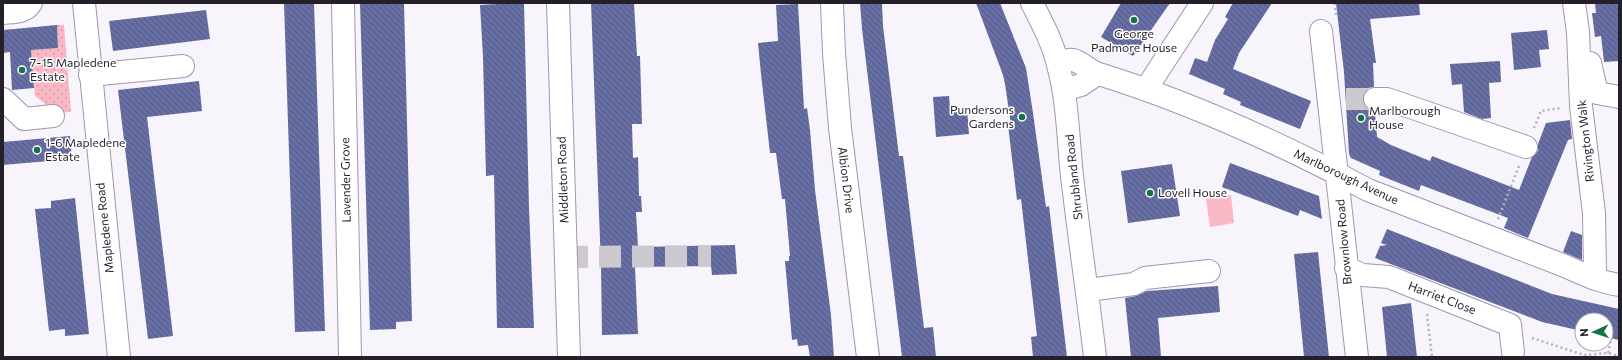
<svg xmlns="http://www.w3.org/2000/svg" width="1622" height="360" viewBox="0 0 1622 360" font-family="Commissioner,sans-serif">
<style>
.grass{fill:url(#grass-dots)}
.green{fill:#f9b8c3}
.building{fill:url(#building-back-hatch)}
.lines{fill:none;stroke-linecap:round;stroke-linejoin:round}
.minor-tunnel{stroke:#cdc9d1;stroke-width:22;stroke-dasharray:22 11;stroke-linecap:butt}
.minor-casing{stroke:#a394b2;stroke-width:24}
.path{stroke:#b5b1b9;stroke-width:2.5;stroke-dasharray:2 3;stroke-linecap:butt}
.minor{stroke:#fff;stroke-width:22}
.poi-dot{fill:#137247;stroke:#fff;stroke-width:1.5}
.labels{text-anchor:middle;stroke-width:3;stroke-linejoin:round;paint-order:stroke}
.poi-label{font-size:12px;fill:#251f2a;stroke:#fff;text-anchor:start}
.street-label{font-size:12px;fill:#251f2a;stroke:#fff}
</style>
<defs>
<pattern id="grass-dots" width="8" height="8" patternUnits="userSpaceOnUse"><rect width="8" height="8" fill="#f9b8c3"/><path d="M2 2h.1M6 6h.1" fill="none" stroke="#d59ea8" stroke-width="1.8" stroke-linecap="round"/></pattern>
<pattern id="building-back-hatch" width="6" height="6" patternUnits="userSpaceOnUse"><rect width="6" height="6" fill="#666ea3"/><path d="M-1 5l2 2M0 0l6 6M5-1l2 2" fill="none" stroke="#545a85"/></pattern>
</defs>
<rect width="100%" height="100%" fill="#f7f4fb"/>
<polygon class="grass" points="57,25 64,25 71,112 57,113 35,96 31,50 58,48"/>
<polygon class="green" points="1231,195 1234,223 1210,227 1206,199"/>
<g class="building">
<polygon points="284,3 314,3 325,331 295,332"/>
<polygon points="360,3 404,3 412,321 396,322 396,329 370,330"/>
<polygon points="498,3 524,3 529,208 534,328 497,328 494,175 486,176 483,57 480,5 498,4"/>
<polygon points="591,3 634,3 637,56 640,56 642,124 632,124 633,158 638,157 639,196 641,196 642,212 636,212 638,247 735,245 737,274 712,275 711,266 635,267 638,334 602,335 601,266"/>
<polygon points="860,3 882,3 883,26 899,156 903,156 924,328 933,327 936,357 902,357 862,29"/>
<polygon points="976,3 1000,3 1026,68 1033,113 1046,207 1049,206 1067,357 1033,357 1031,337 1037,336 1021,199 1017,200 1008,125 1011,125 1005,84 1003,75"/>
<polygon points="1121,3 1170,3 1133,56 1101,37"/>
<polygon points="1233,3 1272,3 1239,53 1233,69 1311,101 1300,129 1240,105 1241,102 1223,94 1225,89 1189,74 1195,58 1207,62 1215,40 1228,19 1225,17"/>
<polygon points="1336,3 1419,3 1420,15 1370,19 1376,63 1373,63 1374,87 1368,88 1364,92 1363,99 1364,105 1368,110 1375,112 1377,137 1391,145 1430,161 1432,156 1519,190 1532,157 1538,151 1538,144 1546,123 1570,120 1572,139 1568,140 1528,238 1504,228 1508,218 1421,185 1419,191 1379,175 1380,171 1351,158 1349,154 1344,72"/>
<polygon points="1595,3 1619,3 1619,61 1604,62 1601,36 1595,37 1592,13 1596,13"/>
<polygon points="798,4 804,109 807,108 810,130 815,190 831,315 834,357 810,357 808,345 798,346 797,339 792,340 785,261 789,261 789,256 790,256 785,199 782,199 776,153 770,153 761,74 758,43 778,41 776,5"/>
<polygon points="206,10 210,39 113,51 109,21"/>
<polygon points="57,25 58,48 31,50 34,88 12,90 10,52 3,53 3,30"/>
<polygon points="1547,30 1549,49 1539,50 1541,67 1514,70 1511,33"/>
<polygon points="1500,61 1501,82 1489,83 1491,118 1482,119 1464,112 1462,84 1452,85 1450,64"/>
<polygon points="199,81 202,111 147,117 173,336 148,339 118,90"/>
<polygon points="949,96 950,109 967,108 969,134 936,137 933,97"/>
<polygon points="70,136 72,159 3,165 3,142"/>
<polygon points="1230,163 1319,196 1322,219 1300,210 1298,216 1222,187"/>
<polygon points="1172,164 1180,216 1128,223 1121,171"/>
<polygon points="75,198 89,334 65,336 65,329 49,331 35,209 51,208 51,201"/>
<polygon points="1387,229 1552,294 1619,309 1619,340 1606,337 1606,320 1582,320 1582,331 1542,322 1375,258 1380,246 1387,245 1381,243"/>
<polygon points="1571,231 1582,235 1582,260 1563,252"/>
<polygon points="1318,252 1329,357 1304,357 1294,254"/>
<polygon points="1218,286 1220,312 1158,318 1161,357 1131,357 1125,298 1136,296 1147,291"/>
<polygon points="1411,303 1417,357 1387,357 1382,307"/>
</g>
<g class="lines">
<g class="minor-tunnel">
<polyline points="1346,99 1375,99"/>
<polyline points="566,257 711,256"/>
</g>
<defs>
<g id="minor">
<polyline points="84,3 119,357"/>
<polyline points="343,3 350,357"/>
<polyline points="558,3 569,357"/>
<polyline points="832,3 834,53 840,128 868,357"/>
<path d="M1032,3C1042,23 1053,43 1058,65C1068,101 1068,139 1072,176C1079,236 1088,297 1095,357"/>
<polyline points="1574,3 1578,32 1581,106 1594,213 1595,273 1593,278"/>
<path d="M3,13C13,12 25,13 31,3"/>
<polyline points="1321,31 1357,357"/>
<polyline points="1590,63 1597,93 1619,97"/>
<path d="M1058,64C1063,62 1067,59 1073,60C1082,62 1090,72 1099,74C1192,103 1282,144 1368,190L1565,266C1583,274 1600,282 1619,285"/>
<polyline points="90,75 183,66"/>
<polyline points="1146,89 1202,3"/>
<polyline points="1064,90 1081,85 1097,74"/>
<polyline points="3,99 24,119 53,116"/>
<polyline points="1375,99 1387,99 1526,147"/>
<polyline points="1346,268 1363,275 1389,277 1510,325 1513,352"/>
<polyline points="1088,290 1134,284 1145,278 1209,271"/>
</g>
</defs>
<use href="#minor" class="minor-casing"/>
<g class="path">
<polyline points="1335,3 1336,16"/>
<polyline points="1534,128 1541,111 1561,108"/>
<polyline points="1498,219 1519,166"/>
<polyline points="1427,314 1432,357"/>
<polyline points="1532,338 1584,355 1608,353 1619,356"/>
<polyline points="1608,353 1611,338"/>
</g>
<use href="#minor" class="minor"/>
</g>
<g class="poi-dot">
<circle cx="1134" cy="20" r="4"/>
<circle cx="22" cy="70" r="4"/>
<circle cx="1022" cy="117" r="4"/>
<circle cx="1361" cy="118" r="4"/>
<circle cx="37" cy="150" r="4"/>
<circle cx="1150" cy="193" r="4"/>
</g>
<g class="labels">
<g class="poi-label">
<text x="1134" y="38" text-anchor="middle">George<tspan x="1134" dy="14">Padmore House</tspan></text>
<text x="30" y="67">7-15 Mapledene<tspan x="30" dy="14">Estate</tspan></text>
<text x="1014" y="114" text-anchor="end">Pundersons<tspan x="1014" dy="14">Gardens</tspan></text>
<text x="1369" y="115">Marlborough<tspan x="1369" dy="14">House</tspan></text>
<text x="45" y="147">1-6 Mapledene<tspan x="45" dy="14">Estate</tspan></text>
<text x="1158" y="197">Lovell House</text>
</g>
<g class="street-label">
<text transform="translate(1586 141) rotate(-96)" y="4">Rivington Walk</text>
<text transform="translate(1074 177) rotate(-96)" y="4">Shrubland Road</text>
<text transform="translate(1346 177) rotate(25)" y="4">Marlborough Avenue</text>
<text transform="translate(346 180) rotate(-91)" y="4">Lavender Grove</text>
<text transform="translate(563 180) rotate(-92)" y="4">Middleton Road</text>
<text transform="translate(846 180) rotate(83)" y="4">Albion Drive</text>
<text transform="translate(105 228) rotate(-96)" y="4">Mapledene Road</text>
<text transform="translate(1344 242) rotate(-95)" y="4">Brownlow Road</text>
<text transform="translate(1442 298) rotate(21)" y="4">Harriet Close</text>
</g>
</g>
<rect width="1622" height="360" fill="none" stroke="#251f2a" stroke-width="8"/>
<g transform="translate(1594 332) rotate(267)"><circle r="19" fill="#ffffff" stroke="#a8a5aa"/>
<path d="M0-3L7 15L0 10L-7 15Z" fill="#137247"/>
<text y="-6" font-size="11" font-weight="bold" text-anchor="middle" fill="#251f2a">N</text>
</g>
</svg>
